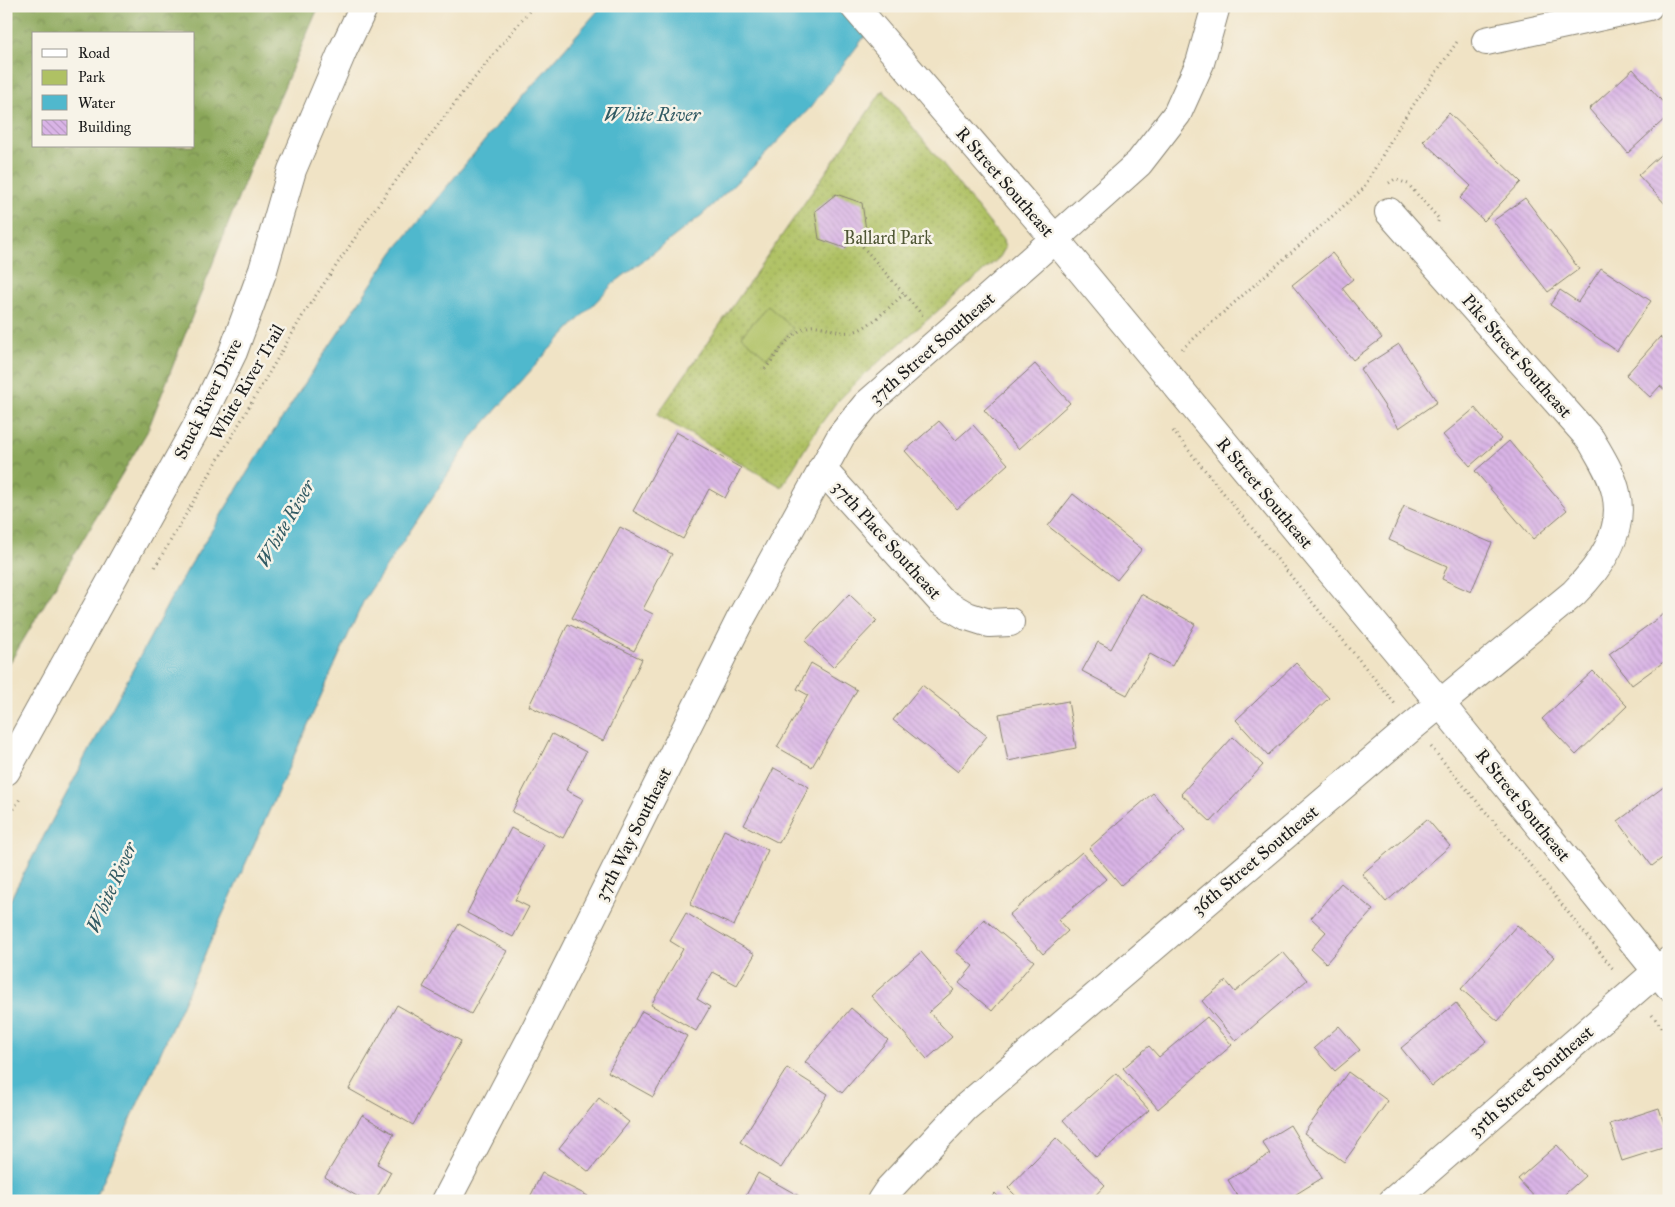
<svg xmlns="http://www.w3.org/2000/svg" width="1675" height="1207" viewBox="0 0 1675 1207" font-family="'IM FELL Great Primer',serif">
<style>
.green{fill:url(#green-dots);stroke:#666e40}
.forest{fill:url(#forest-crowns);stroke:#54623b;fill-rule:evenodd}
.pitch{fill:#afc164;stroke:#666e40}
.water{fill:#50b8cd;stroke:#366a74}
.building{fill:url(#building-back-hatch)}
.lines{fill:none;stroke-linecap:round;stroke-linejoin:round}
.minor-casing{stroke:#868070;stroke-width:30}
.path{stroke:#868070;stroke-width:3;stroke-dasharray:1 4;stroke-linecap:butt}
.minor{stroke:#fff;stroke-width:28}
.labels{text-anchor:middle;stroke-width:5;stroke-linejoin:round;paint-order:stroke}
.street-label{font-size:18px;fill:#1c1c1c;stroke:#f7f3e8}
.park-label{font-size:18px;fill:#4f5635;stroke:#f7f3e8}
.water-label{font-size:19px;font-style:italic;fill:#315a63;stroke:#f7f3e8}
</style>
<defs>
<pattern id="green-dots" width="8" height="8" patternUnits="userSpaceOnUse" patternTransform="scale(1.25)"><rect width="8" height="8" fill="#afc164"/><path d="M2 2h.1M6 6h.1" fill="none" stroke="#96a556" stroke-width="1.8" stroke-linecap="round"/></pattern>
<pattern id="forest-crowns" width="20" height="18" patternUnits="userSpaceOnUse" patternTransform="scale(1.25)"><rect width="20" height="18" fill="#8ba75a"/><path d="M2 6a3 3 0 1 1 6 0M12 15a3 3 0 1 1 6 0" fill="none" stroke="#71874a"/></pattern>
<pattern id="building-back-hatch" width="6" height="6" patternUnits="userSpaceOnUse" patternTransform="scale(1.25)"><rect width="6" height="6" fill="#d9b4e6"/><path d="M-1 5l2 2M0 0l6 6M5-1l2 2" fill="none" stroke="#ba9ac5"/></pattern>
</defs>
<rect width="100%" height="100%" fill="#f7f3e8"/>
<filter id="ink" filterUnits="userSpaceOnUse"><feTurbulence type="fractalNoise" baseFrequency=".02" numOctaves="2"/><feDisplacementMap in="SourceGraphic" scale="10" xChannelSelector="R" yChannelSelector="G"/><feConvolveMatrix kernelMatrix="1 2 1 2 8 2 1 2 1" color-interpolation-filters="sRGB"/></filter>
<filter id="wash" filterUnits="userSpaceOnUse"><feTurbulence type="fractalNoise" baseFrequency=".0096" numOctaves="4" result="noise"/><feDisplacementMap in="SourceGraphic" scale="20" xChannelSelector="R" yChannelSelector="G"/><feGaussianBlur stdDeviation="1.12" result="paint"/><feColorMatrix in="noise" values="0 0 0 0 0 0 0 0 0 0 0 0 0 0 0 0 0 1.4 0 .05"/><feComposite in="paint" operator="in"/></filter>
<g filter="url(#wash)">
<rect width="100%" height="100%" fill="#f0e3c5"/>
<polygon class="green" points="883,90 1003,240 1005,248 1000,257 866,373 835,404 815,432 782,487 657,415"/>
<path class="forest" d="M6,6H319L257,150L147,432L6,669ZM34,34H194V146H34Z"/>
<polygon class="pitch" points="768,306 793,328 767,358 741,336"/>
<polygon class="water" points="602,6 888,6 810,108 757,163 702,215 614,283 548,351 474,435 364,600 94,1201 6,1201 6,909 16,888 177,587 255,460 320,360 393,252 500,122"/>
<g id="blocks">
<g class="building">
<polygon points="1633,69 1669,109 1669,115 1628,153 1589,109"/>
<polygon points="1449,113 1521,182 1484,221 1460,198 1471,186 1423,141"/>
<polygon points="1669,147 1669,208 1638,175"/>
<polygon points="836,194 862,203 866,230 845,248 819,239 815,211"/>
<polygon points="1525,198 1579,269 1548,292 1493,221"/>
<polygon points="1332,253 1353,279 1342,288 1382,338 1353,360 1292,285"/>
<polygon points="1601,268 1651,301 1617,351 1550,305 1560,290 1578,302"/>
<polygon points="1660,337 1669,344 1669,393 1660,386 1650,397 1626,375"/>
<polygon points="1399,344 1437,402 1399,428 1360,369"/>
<polygon points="1035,364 1070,403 1019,449 984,410"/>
<polygon points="1475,408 1501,439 1470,466 1443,435"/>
<polygon points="939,421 956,440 973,425 1008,464 957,509 905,451"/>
<polygon points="676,432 741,468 725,498 709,489 683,539 633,511"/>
<polygon points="1509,441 1567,510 1533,539 1475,471"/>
<polygon points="1073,494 1142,549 1117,580 1048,526"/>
<polygon points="1404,506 1492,543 1471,592 1442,579 1447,566 1389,540"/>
<polygon points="620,527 672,554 643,609 653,614 634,651 572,618"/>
<polygon points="849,594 877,621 833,667 805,641"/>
<polygon points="1141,594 1195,624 1172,666 1150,654 1127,695 1082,671 1098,642 1111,649"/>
<polygon points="1669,610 1669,658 1632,685 1609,654"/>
<polygon points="568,624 642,659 603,741 529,706"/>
<polygon points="811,663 857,690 812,767 777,747 808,695 797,689"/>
<polygon points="1296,663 1329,698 1268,755 1236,720"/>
<polygon points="1593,671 1627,706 1576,755 1542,719"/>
<polygon points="922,685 987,736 958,772 893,720"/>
<polygon points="1068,701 1076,748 1008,761 999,714"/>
<polygon points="552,734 586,752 566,790 583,799 563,838 512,812"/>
<polygon points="1233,737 1263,765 1211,822 1181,794"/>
<polygon points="774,768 809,787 779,843 744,825"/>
<polygon points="1669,783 1669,853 1652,866 1618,821"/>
<polygon points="1153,793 1185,830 1121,885 1089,848"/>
<polygon points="1427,819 1450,846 1386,902 1362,874"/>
<polygon points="511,828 544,845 515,900 529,907 513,937 467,913"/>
<polygon points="724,830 768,850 734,926 690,905"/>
<polygon points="1082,852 1106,879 1058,920 1068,931 1043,954 1009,915"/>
<polygon points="1341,883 1373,910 1326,963 1311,949 1326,932 1311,918"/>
<polygon points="686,913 755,954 737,985 713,972 697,999 710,1007 696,1031 651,1005 683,949 670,941"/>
<polygon points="984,919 1034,961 992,1011 959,983 973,966 956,952"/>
<polygon points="459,924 507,951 471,1014 423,987"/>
<polygon points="1517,925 1554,957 1498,1021 1461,989"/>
<polygon points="921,952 954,990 929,1012 952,1037 927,1059 871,996"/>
<polygon points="1283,952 1307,980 1236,1041 1202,1001 1226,981 1235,992"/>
<polygon points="1456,1003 1487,1041 1432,1086 1401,1048"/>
<polygon points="397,1005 461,1041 413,1125 349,1089"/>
<polygon points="851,1008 888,1040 842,1093 805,1062"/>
<polygon points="642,1011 687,1036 653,1097 608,1072"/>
<polygon points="1207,1017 1232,1045 1158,1109 1123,1068 1149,1046 1159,1057"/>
<polygon points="1339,1026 1360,1050 1335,1071 1314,1048"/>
<polygon points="787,1068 828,1094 781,1168 740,1142"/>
<polygon points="1348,1072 1388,1101 1344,1162 1304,1133"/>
<polygon points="1116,1073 1149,1110 1096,1157 1063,1120"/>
<polygon points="599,1098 629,1122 589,1172 559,1148"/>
<polygon points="1659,1108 1669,1139 1669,1146 1622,1161 1610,1124"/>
<polygon points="362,1115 394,1134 377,1164 391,1172 375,1201 365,1201 325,1177"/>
<polygon points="1290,1125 1322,1178 1285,1201 1241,1201 1228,1180 1270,1154 1262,1142"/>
<polygon points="1056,1138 1105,1185 1090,1201 1021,1201 1008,1188"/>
<polygon points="1557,1145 1585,1176 1557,1201 1538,1201 1518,1179"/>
<polygon points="542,1173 588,1196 586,1201 528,1201"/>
<polygon points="758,1173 799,1196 796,1201 743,1201"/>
<polygon points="995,1193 1002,1201 987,1201"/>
</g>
</g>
</g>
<g filter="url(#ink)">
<use href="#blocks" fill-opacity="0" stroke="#868070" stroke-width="1"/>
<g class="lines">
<defs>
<g id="minor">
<polyline points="854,6 1055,239 1440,703 1669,986"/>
<polyline points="1486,41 1649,6"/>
<polyline points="822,469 941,601 967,616 989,623 1010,622"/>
<polyline points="6,771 197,426 233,352 263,270 292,170 343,50 364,6"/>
<polyline points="446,1201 535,1031 740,620 841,436 866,405 1031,260 1139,163 1177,114 1200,63 1216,6"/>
<path d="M881,1201L889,1189L966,1107L1413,726L1574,593C1601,566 1625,532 1616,493C1612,474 1600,456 1591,440L1389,212"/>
<polyline points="1393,1201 1669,961"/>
</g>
</defs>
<use href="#minor" class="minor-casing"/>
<g class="path">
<polyline points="1389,183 1395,179 1408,184 1439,219 1437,224"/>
<polyline points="856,239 924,317"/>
<polyline points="1182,349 1363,189 1401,123 1457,42"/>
<path d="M765,369C777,355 796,323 817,326C828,327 839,334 851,332C868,330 891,305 904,294"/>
<polyline points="1173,431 1395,704"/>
<polyline points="155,567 306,310 376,207 464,91 533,6"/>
<polyline points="1431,747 1523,856 1614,970"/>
<polyline points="6,822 21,797"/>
<polyline points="1652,1015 1669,1036"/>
</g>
<use href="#minor" class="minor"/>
</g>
</g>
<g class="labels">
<g class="street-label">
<text transform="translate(1005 182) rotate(49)" y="6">R Street Southeast</text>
<text transform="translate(932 348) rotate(-41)" y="6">37th Street Southeast</text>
<text transform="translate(1517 356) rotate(49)" y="6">Pike Street Southeast</text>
<text transform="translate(247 382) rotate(-60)" y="6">White River Trail</text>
<text transform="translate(208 399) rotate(-64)" y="6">Stuck River Drive</text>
<text transform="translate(1265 493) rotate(50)" y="6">R Street Southeast</text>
<text transform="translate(887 540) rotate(48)" y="6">37th Place Southeast</text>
<text transform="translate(1523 805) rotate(51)" y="6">R Street Southeast</text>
<text transform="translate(633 834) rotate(-63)" y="6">37th Way Southeast</text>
<text transform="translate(1255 860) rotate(-40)" y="6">36th Street Southeast</text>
<text transform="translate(1531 1081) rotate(-41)" y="6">35th Street Southeast</text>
</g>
<g class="park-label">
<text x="888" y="244">Ballard Park</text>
</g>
<g class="water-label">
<text x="652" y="121">White River</text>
<text transform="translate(285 523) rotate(-60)" y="7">White River</text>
<text transform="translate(111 887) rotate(-66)" y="7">White River</text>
</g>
</g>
<rect width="1675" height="1207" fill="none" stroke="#f7f3e8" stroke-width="25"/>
<rect x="32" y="32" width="162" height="115" fill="#f7f3e8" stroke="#9f9d96"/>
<rect x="42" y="49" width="25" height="8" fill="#ffffff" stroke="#9f9d96"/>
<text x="78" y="58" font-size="15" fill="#1c1c1c">Road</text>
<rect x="42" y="70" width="25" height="15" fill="#afc164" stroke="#9f9d96"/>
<text x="78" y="82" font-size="15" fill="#1c1c1c">Park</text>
<rect x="42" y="95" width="25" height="15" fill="#50b8cd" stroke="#9f9d96"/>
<text x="78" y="108" font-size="15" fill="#1c1c1c">Water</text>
<rect x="42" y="120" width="25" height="15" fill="url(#building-back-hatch)" stroke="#9f9d96"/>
<text x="78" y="132" font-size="15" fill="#1c1c1c">Building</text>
</svg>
